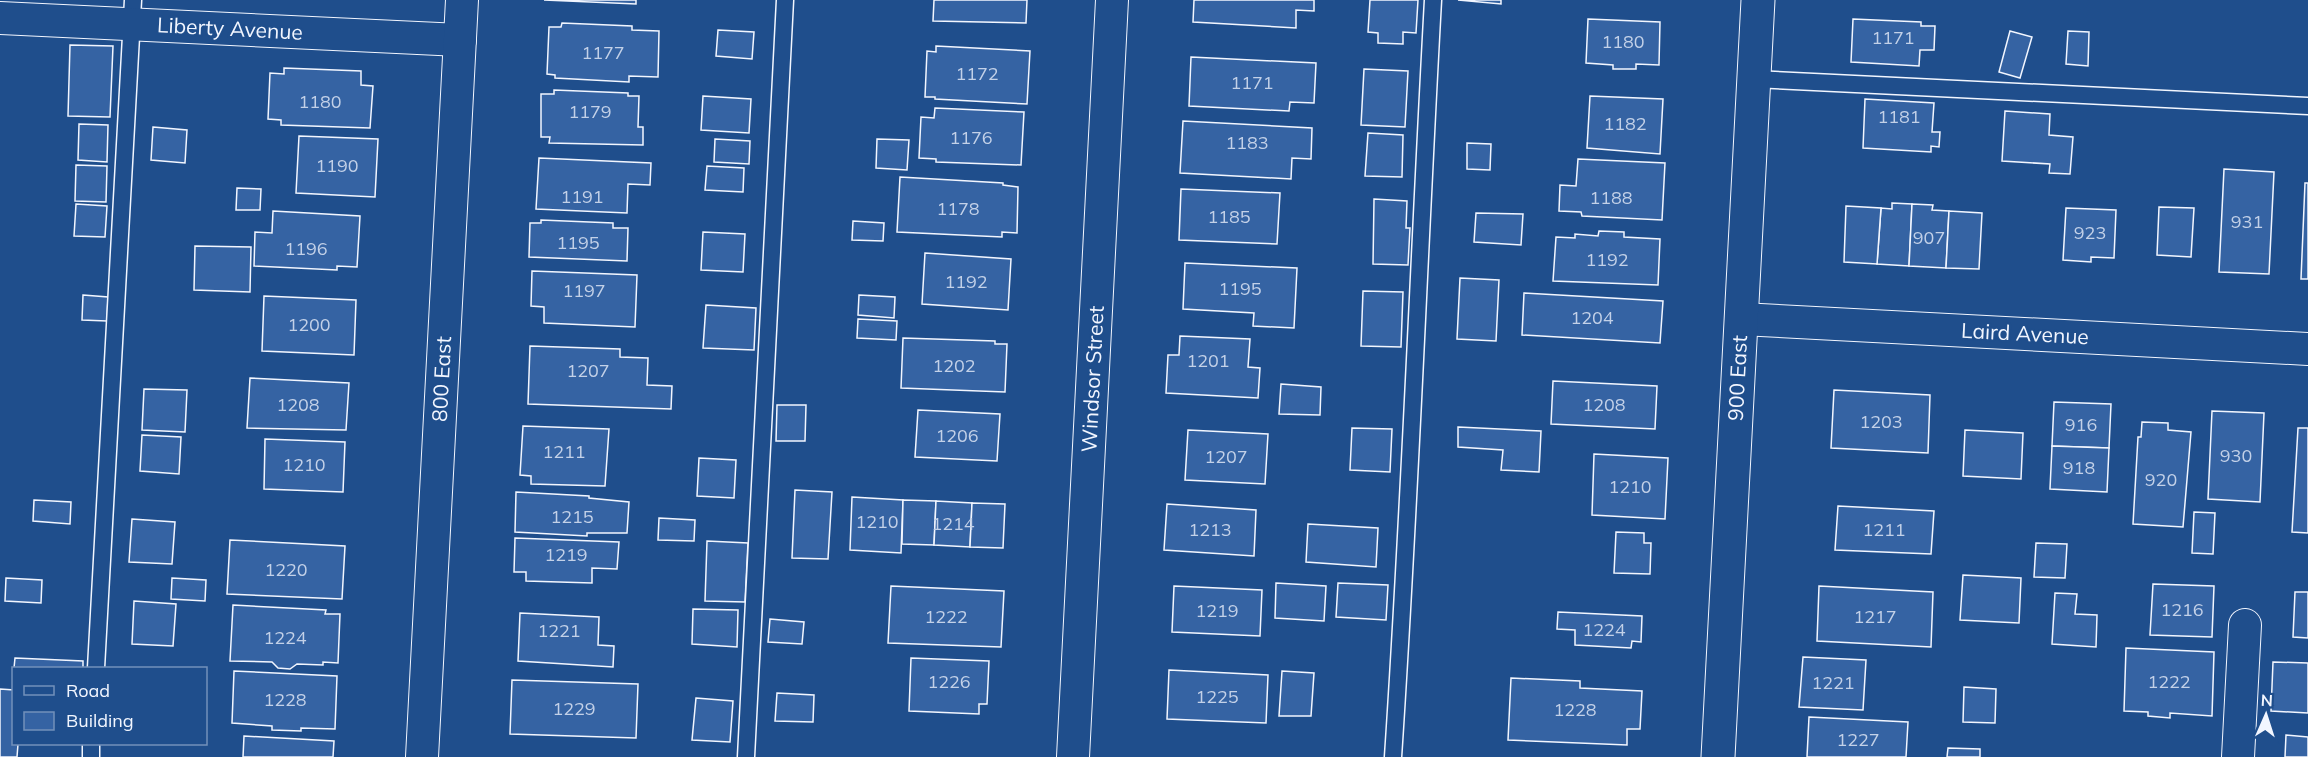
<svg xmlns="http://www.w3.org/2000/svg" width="2308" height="757" viewBox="0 0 2308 757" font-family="Mulish,sans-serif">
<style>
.building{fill:#3563a3;stroke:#f2f6ff;stroke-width:1.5}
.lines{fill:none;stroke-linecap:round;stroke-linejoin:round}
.lane-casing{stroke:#f2f6ff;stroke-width:19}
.street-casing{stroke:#f2f6ff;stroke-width:34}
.secondary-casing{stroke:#f2f6ff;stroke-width:35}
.lane{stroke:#1f4e8c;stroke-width:16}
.street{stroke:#1f4e8c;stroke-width:32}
.secondary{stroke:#1f4e8c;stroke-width:33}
.labels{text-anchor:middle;stroke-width:4.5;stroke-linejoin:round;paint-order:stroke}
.number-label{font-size:18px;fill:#c3d1e8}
.street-label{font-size:21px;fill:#f2f6ff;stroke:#1f4e8c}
</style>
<rect width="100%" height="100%" fill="#1f4e8c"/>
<g class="building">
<polygon points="544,0 636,0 636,4"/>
<polygon points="934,0 1027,0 1026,23 933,21"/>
<polygon points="1194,0 1314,0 1314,11 1296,10 1296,28 1193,22"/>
<polygon points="1370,0 1418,0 1416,33 1403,32 1403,44 1378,43 1378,33 1368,32"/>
<polygon points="1458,0 1501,0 1501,4"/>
<polygon points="1588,19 1660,22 1659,65 1636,64 1636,69 1613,69 1613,65 1586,63"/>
<polygon points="1853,19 1921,22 1921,26 1935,26 1934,50 1920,50 1919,66 1851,62"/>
<polygon points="562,23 632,26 632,30 659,31 658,77 629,76 629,82 555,78 555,75 547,74 549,27 561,27"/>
<polygon points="718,30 754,32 752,59 716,56"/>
<polygon points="2010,31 2032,37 2020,78 1999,72"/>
<polygon points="2068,31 2089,32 2088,66 2066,64"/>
<polygon points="70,45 113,46 110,117 68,116"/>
<polygon points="936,46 1030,51 1027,104 935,99 935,97 925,97 927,51 936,52"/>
<polygon points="1191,57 1316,63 1314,103 1290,102 1289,111 1189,106"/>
<polygon points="284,68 361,71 361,85 373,86 370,128 281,125 281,120 268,119 270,73 284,74"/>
<polygon points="1364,69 1408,71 1405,127 1361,125"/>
<polygon points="554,90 628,93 628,96 639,96 638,127 643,127 643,145 549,143 550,137 541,137 541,94 554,94"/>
<polygon points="703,96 751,99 749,133 701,130"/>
<polygon points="1590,96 1663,99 1660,154 1587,148"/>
<polygon points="1865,99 1934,103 1932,132 1940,132 1939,147 1931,146 1931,152 1863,148"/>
<polygon points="935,108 1024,112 1021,165 936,162 936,159 919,158 921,117 934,118"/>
<polygon points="2005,111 2050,114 2049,135 2073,137 2070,174 2049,173 2050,164 2002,161"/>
<polygon points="1183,121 1312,128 1311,159 1292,158 1291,179 1180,173"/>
<polygon points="79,124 108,125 107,162 78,160"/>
<polygon points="153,127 187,130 185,163 151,160"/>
<polygon points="1368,133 1403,135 1402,177 1365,176"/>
<polygon points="299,136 378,139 375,197 296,193"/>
<polygon points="715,139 750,141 749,164 714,162"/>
<polygon points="877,139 909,140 907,170 876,168"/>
<polygon points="1467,143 1491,144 1490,170 1467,169"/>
<polygon points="539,158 651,163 650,185 628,184 627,213 536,209"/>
<polygon points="1578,159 1665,163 1662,220 1582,216 1581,212 1559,211 1560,185 1576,186"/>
<polygon points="76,165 107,166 106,202 75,201"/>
<polygon points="707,166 744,168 743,192 705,190"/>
<polygon points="2224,169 2274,172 2269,274 2219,272"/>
<polygon points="900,177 1003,183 1003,185 1018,187 1017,233 1002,232 1002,237 897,232"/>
<polygon points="2305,183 2308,183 2308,279 2301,279"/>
<polygon points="237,188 261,189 260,210 236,210"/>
<polygon points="1181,189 1280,193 1277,244 1179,240"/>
<polygon points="1374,199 1407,201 1406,228 1410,228 1408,265 1373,264"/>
<polygon points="1892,203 1912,204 1909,266 1877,264 1881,208 1892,209"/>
<polygon points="76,204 107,206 105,237 74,236"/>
<polygon points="1912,204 1933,205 1932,210 1949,211 1946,268 1909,266"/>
<polygon points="1846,206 1881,208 1877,264 1844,262"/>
<polygon points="2159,207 2194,208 2191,257 2157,255"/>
<polygon points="2066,208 2116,210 2114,258 2091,257 2091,262 2063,260"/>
<polygon points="273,211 360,216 357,267 337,266 337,270 254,266 255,232 272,233"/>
<polygon points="1949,211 1982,213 1979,269 1946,268"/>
<polygon points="1476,213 1523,214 1521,245 1474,242"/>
<polygon points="541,220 613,223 613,228 628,228 627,261 529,257 530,223 541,223"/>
<polygon points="853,221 884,223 883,241 852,240"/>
<polygon points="1599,231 1624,232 1624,237 1660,239 1658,285 1553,281 1556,237 1575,238 1575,234 1598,236"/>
<polygon points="703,232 745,234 743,272 701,270"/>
<polygon points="195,246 251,247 250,292 194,290"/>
<polygon points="925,253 1011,259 1008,310 922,304"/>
<polygon points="1185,263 1297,268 1294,328 1253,326 1254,313 1183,309"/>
<polygon points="532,271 637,275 635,327 544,323 544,307 531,306"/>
<polygon points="1460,278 1499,280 1496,341 1457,339"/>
<polygon points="1363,291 1403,292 1401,347 1361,346"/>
<polygon points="1524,293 1663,301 1660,343 1522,335"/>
<polygon points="83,295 108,297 107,321 82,320"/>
<polygon points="859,295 895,297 894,318 858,315"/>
<polygon points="264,296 356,300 354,355 262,351"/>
<polygon points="706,305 756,308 754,350 703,348"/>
<polygon points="858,319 897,321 896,340 857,338"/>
<polygon points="1180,336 1250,339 1248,367 1260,368 1258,398 1166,393 1168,355 1179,355"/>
<polygon points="903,338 995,341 995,344 1007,344 1005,392 901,388"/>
<polygon points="530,346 620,349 620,357 648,358 647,385 672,386 671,409 528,404"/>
<polygon points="250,378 349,383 346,430 247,428"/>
<polygon points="1553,381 1657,386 1655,429 1551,424"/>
<polygon points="1281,384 1321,387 1320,415 1279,414"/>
<polygon points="144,389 187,390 185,432 142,430"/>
<polygon points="1834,390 1930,395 1928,453 1831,448"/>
<polygon points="2054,402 2111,404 2109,448 2052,446"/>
<polygon points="777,405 806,405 805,441 776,441"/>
<polygon points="918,410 1000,414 997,461 915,457"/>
<polygon points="2212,411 2264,413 2260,502 2208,499"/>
<polygon points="2142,422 2168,423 2168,430 2191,432 2183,527 2133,524 2138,437 2141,437"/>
<polygon points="523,426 609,429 605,486 531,484 531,476 520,475"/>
<polygon points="1458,427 1541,431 1539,472 1501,470 1503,450 1458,447"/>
<polygon points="1352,428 1392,429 1390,472 1350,470"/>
<polygon points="2298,428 2308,428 2308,533 2292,532"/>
<polygon points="1188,430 1268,434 1265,484 1185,480"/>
<polygon points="1965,430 2023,433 2021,479 1963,476"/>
<polygon points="142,435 181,437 179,474 140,471"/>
<polygon points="265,439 345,442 343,492 264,489"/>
<polygon points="2052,446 2109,448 2107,492 2050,489"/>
<polygon points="1594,454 1668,458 1665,519 1592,515"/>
<polygon points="699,458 736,460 734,498 697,496"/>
<polygon points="795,490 832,492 828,559 792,558"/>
<polygon points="516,492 589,496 589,498 629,502 627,533 587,533 587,536 515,532"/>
<polygon points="852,497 903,500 901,553 850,550"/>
<polygon points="34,500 71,502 70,524 33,521"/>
<polygon points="903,500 936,501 934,545 902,544"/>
<polygon points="936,501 972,503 970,547 934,545"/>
<polygon points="972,503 1005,504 1003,548 970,547"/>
<polygon points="1167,504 1256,510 1254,556 1164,550"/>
<polygon points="1838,506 1934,511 1931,554 1835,550"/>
<polygon points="2194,512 2215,513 2213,554 2192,553"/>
<polygon points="659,518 695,520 694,541 658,540"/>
<polygon points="132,519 175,522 172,564 129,562"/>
<polygon points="1308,524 1378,528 1376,567 1306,562"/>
<polygon points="1616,532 1644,533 1644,543 1651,543 1650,574 1614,573"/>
<polygon points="515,538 619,542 617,569 592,568 592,583 526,581 526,572 514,572"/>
<polygon points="230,540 345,546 342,599 227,594"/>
<polygon points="707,541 748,543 745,602 705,601"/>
<polygon points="2036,543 2067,544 2065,578 2034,577"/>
<polygon points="1963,575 2021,578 2019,623 1960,620"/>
<polygon points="6,578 42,580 41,603 5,601"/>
<polygon points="172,578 206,580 205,601 171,599"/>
<polygon points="1276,583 1326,586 1324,621 1275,618"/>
<polygon points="1338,583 1388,585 1386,620 1336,617"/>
<polygon points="2153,584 2214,586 2212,637 2150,635"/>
<polygon points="891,586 1004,591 1001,647 888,643"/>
<polygon points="1174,586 1262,590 1260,636 1172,632"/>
<polygon points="1819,586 1933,592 1931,647 1817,641"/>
<polygon points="2295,592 2308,592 2308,638 2293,637"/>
<polygon points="2055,593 2077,594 2075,614 2097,615 2096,647 2052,644"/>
<polygon points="134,601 176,604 173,646 132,644"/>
<polygon points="233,605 326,610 325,614 340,614 338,663 323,662 323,665 297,664 290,669 278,668 272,662 230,661"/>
<polygon points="693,609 738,610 737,647 692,644"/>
<polygon points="1558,612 1642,616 1641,642 1632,641 1631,648 1575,645 1575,630 1557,629"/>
<polygon points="520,613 599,617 598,645 614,646 613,667 518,661"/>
<polygon points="770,619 804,622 802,644 768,642"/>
<polygon points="2126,648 2214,652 2212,716 2170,713 2170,718 2148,716 2148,712 2124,711"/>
<polygon points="1803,657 1866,660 1863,710 1799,707"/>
<polygon points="15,658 83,661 83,668 14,668"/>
<polygon points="911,658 989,661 987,704 979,704 979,714 909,711"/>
<polygon points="2273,662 2308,663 2308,713 2271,711"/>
<polygon points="1169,670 1268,675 1266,723 1167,719"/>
<polygon points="234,671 337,676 335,729 301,728 301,731 272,730 272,726 232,723"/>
<polygon points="1282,671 1314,673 1311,716 1279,716"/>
<polygon points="1511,678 1580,681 1580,688 1642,691 1640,729 1627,729 1627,745 1508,740"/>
<polygon points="512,680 638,684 636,738 510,734"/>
<polygon points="1964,687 1996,689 1995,723 1963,722"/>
<polygon points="0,689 14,690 14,744 18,744 17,757 0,757"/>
<polygon points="777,693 814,695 813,722 775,721"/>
<polygon points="696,698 733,701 730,742 692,740"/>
<polygon points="1809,717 1908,722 1906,757 1807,757"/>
<polygon points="2286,735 2308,737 2308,757 2285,757"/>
<polygon points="244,736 334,741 333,757 243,757"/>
<polygon points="1948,748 1980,749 1980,757 1947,757"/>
</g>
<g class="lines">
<defs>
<g id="lane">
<polyline points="1754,79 2308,106"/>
<polyline points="96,668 133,0"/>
<polyline points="91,757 91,744"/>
<polyline points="746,757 785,0"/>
<path d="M1393,757C1410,505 1419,252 1433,0"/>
</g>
<g id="street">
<polyline points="0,18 460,40"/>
<polyline points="1741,319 2308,349"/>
<polyline points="422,757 462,0"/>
<polyline points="1073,757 1112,0"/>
<polyline points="2238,757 2245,625"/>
</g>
<polyline id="secondary" points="1718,757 1758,0"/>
</defs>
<use href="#lane" class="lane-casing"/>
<use href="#street" class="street-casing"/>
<use href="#secondary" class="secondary-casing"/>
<use href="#lane" class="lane"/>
<use href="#street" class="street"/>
<use href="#secondary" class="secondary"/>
</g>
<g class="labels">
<g class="number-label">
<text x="1893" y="44">1171</text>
<text x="1623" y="48">1180</text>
<text x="603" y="59">1177</text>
<text x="977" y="80">1172</text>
<text x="1252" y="89">1171</text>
<text x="320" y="108">1180</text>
<text x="590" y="118">1179</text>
<text x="1899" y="123">1181</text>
<text x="1625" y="130">1182</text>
<text x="971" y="144">1176</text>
<text x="1247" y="149">1183</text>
<text x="337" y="172">1190</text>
<text x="582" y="203">1191</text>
<text x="1611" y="204">1188</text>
<text x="958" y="215">1178</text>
<text x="1229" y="223">1185</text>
<text x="2247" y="228">931</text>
<text x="2090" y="239">923</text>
<text x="1929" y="244">907</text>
<text x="578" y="249">1195</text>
<text x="306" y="255">1196</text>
<text x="1607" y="266">1192</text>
<text x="966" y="288">1192</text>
<text x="1240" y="295">1195</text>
<text x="584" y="297">1197</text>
<text x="1592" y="324">1204</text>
<text x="309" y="331">1200</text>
<text x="1208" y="367">1201</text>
<text x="954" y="372">1202</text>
<text x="588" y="377">1207</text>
<text x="298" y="411">1208</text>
<text x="1604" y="411">1208</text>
<text x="1881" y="428">1203</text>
<text x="2081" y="431">916</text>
<text x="957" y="442">1206</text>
<text x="564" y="458">1211</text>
<text x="2236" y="462">930</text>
<text x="1226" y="463">1207</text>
<text x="304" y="471">1210</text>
<text x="2079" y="474">918</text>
<text x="2161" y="486">920</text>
<text x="1630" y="493">1210</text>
<text x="572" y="523">1215</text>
<text x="877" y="528">1210</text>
<text x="953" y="530">1214</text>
<text x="1210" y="536">1213</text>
<text x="1884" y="536">1211</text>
<text x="566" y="561">1219</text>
<text x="286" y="576">1220</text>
<text x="2182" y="616">1216</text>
<text x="1217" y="617">1219</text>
<text x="946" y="623">1222</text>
<text x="1875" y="623">1217</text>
<text x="1604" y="636">1224</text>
<text x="559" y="637">1221</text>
<text x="285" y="644">1224</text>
<text x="949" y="688">1226</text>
<text x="2169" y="688">1222</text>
<text x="1833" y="689">1221</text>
<text x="1217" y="703">1225</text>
<text x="285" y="706">1228</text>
<text x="574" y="715">1229</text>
<text x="1575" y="716">1228</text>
<text x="1858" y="746">1227</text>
</g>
<g class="street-label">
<text transform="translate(230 29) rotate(3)" y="7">Liberty Avenue</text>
<text transform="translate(2025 334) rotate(3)" y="7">Laird Avenue</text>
<text transform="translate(1738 378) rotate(-87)" y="7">900 East</text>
<text transform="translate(442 379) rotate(-87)" y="7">800 East</text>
<text transform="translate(1093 379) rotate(-87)" y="7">Windsor Street</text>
</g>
</g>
<rect x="12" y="667" width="195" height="78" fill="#1f4e8c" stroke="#7391ba" stroke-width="1.5"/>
<rect x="24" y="686" width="30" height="9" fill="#1f4e8c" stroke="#7391ba" stroke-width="1.5"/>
<text x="66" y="697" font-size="18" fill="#f2f6ff">Road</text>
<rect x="24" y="712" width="30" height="18" fill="#3563a3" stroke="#7391ba" stroke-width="1.5"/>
<text x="66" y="727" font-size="18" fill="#f2f6ff">Building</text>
<g transform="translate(2266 715) rotate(3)" stroke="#1f4e8c" stroke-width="4.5" paint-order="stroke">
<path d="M0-4.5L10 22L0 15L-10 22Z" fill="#f2f6ff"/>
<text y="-9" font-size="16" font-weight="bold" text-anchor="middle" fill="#f2f6ff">N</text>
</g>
</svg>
